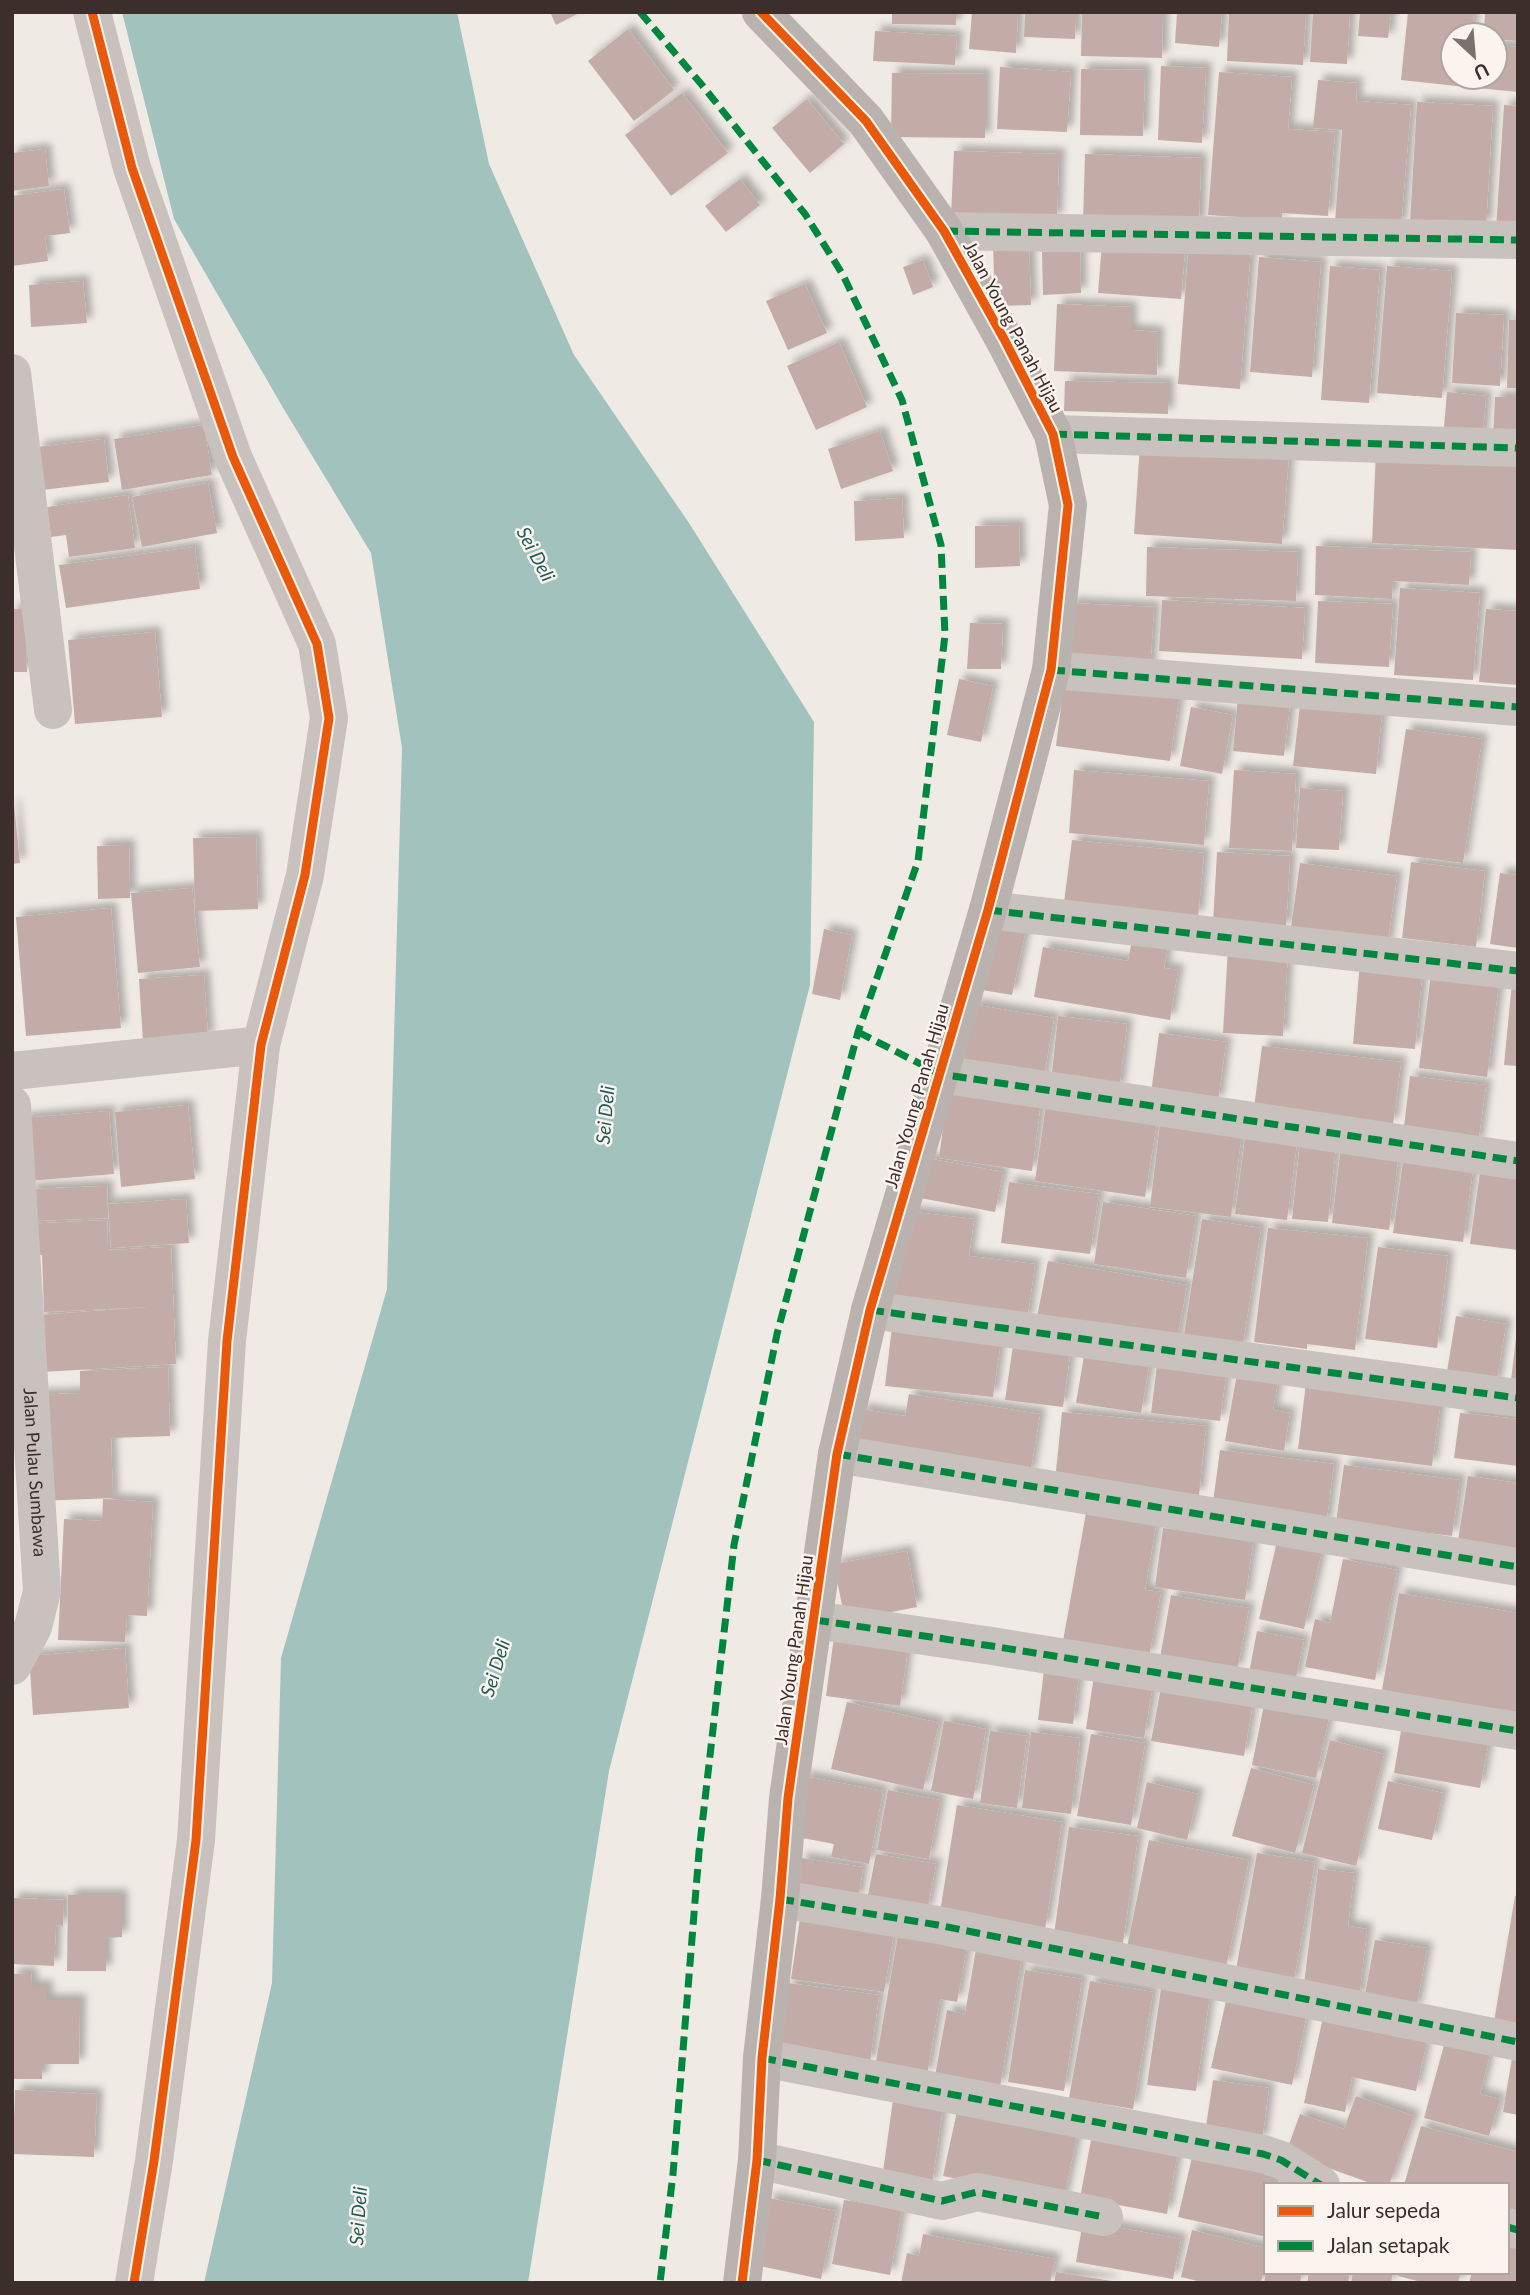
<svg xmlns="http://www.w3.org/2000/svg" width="1530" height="2295" viewBox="0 0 1530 2295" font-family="Lato,sans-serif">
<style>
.water{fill:#a2c2be}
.building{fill:#c3aca7;filter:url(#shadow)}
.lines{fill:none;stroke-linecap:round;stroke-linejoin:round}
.street{stroke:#c9c1bd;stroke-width:38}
.secondary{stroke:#bab2ae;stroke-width:38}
.quiet{stroke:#00873e;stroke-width:7;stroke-dasharray:14 7;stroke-linecap:butt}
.cycleway-casing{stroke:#fbf3ee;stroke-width:13}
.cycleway{stroke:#e8590c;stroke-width:9}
.labels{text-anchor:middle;stroke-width:5;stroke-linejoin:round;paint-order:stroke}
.street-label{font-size:18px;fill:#3b2e2b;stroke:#fbf3ee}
.water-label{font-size:19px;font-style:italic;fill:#205d59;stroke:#fbf3ee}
</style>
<defs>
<filter id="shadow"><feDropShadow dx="6" dy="-6" stdDeviation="3.5" flood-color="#0004"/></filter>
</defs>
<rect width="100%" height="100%" fill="#f0eae5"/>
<polygon class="water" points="122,12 457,12 489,164 574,355 689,523 814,722 810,985 609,1771 528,2283 204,2283 272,1983 281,1658 387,1289 402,748 371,553 282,406 174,219"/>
<g class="building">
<polygon points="550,12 581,12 556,25"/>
<polygon points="892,12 956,12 956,25 892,24"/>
<polygon points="972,12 1018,12 1016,53 969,49"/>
<polygon points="1025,12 1076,12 1075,39 1024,37"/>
<polygon points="1082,12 1163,12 1162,58 1081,56"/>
<polygon points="1177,12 1222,12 1219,47 1175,43"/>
<polygon points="1229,12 1306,12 1303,65 1227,61"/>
<polygon points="1313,12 1350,12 1347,64 1310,62"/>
<polygon points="1360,12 1391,12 1388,38 1358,36"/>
<polygon points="1408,12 1474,12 1471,35 1453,35 1453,77 1467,77 1466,87 1401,80"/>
<polygon points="1485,12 1518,12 1518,41 1495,39 1495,35 1484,35"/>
<polygon points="628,29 674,90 634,121 588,61"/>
<polygon points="875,31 957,36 955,65 873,61"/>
<polygon points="1495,45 1518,47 1518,92 1478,88 1479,77 1495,77"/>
<polygon points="1161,66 1206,68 1202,143 1158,140"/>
<polygon points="1000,67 1071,72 1067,132 997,129"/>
<polygon points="1081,69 1145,70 1143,136 1080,135"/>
<polygon points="1219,72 1292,77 1288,129 1335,132 1328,216 1282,213 1282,220 1208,215"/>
<polygon points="892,73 985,74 985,138 891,137"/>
<polygon points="1318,80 1357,83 1356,101 1411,105 1401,226 1335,221 1342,130 1313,128"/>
<polygon points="682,93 728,153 671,196 625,135"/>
<polygon points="807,99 844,144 810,173 772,128"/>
<polygon points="1417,102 1493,106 1486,226 1410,222"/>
<polygon points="1504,105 1518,106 1518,230 1496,229"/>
<polygon points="45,149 49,186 12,191 12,153"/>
<polygon points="954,151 1059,154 1057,219 951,216"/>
<polygon points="1085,154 1201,158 1199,225 1083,222"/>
<polygon points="740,179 760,205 726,232 705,206"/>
<polygon points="64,189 70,233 45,236 48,261 12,266 12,196"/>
<polygon points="1189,242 1251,246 1240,389 1178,384"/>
<polygon points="1029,243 1031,305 995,306 993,244"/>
<polygon points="1102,243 1185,250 1181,299 1098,293"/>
<polygon points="1080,250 1081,293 1043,295 1042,252"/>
<polygon points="1259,257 1321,262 1312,377 1250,372"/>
<polygon points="923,260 933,287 913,295 903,267"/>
<polygon points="1330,266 1380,270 1369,403 1321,400"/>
<polygon points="1387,266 1452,271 1442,398 1377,393"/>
<polygon points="83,281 87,323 31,327 29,285"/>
<polygon points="805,284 827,333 788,350 766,301"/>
<polygon points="1057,304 1131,307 1131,330 1158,332 1157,375 1054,371"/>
<polygon points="1456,313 1504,315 1500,386 1452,383"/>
<polygon points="1509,320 1518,320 1518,388 1507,388"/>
<polygon points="839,342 867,407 816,430 787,366"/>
<polygon points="1065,381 1168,383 1168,414 1064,411"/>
<polygon points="1447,392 1486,396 1482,443 1443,439"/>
<polygon points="1495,397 1518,397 1518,440 1493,440"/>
<polygon points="204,425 212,475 122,490 114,439"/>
<polygon points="880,431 893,471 841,489 828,449"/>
<polygon points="104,439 109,482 42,490 37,447"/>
<polygon points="1140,445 1289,455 1282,544 1134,534"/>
<polygon points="1376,451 1518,457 1518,550 1372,543"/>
<polygon points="208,483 217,533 142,547 132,497"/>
<polygon points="128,495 135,548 69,557 66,535 51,537 47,507"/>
<polygon points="902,498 904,538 855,541 854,501"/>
<polygon points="1019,525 1020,566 975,568 975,526"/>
<polygon points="1316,546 1471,552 1469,585 1393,581 1392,599 1315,595"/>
<polygon points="195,547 200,589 66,608 59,565"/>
<polygon points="1147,547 1298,552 1296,601 1146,596"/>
<polygon points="1400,588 1480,593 1473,680 1394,675"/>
<polygon points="1162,600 1305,608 1302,659 1159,651"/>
<polygon points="1318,601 1393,604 1389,667 1315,663"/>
<polygon points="1069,603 1154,607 1150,671 1065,667"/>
<polygon points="12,609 25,609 27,672 12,672"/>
<polygon points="1486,609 1518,611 1518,685 1479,682"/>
<polygon points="970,623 1003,624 1001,669 967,669"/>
<polygon points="155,632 162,717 75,724 68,640"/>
<polygon points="959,679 993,686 981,742 947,735"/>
<polygon points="1064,683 1179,698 1170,761 1056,746"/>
<polygon points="1238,697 1290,703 1284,756 1233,751"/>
<polygon points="1300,705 1382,713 1376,774 1293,766"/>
<polygon points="1191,707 1233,715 1222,774 1180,766"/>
<polygon points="1406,729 1482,739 1463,863 1387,853"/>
<polygon points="1074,770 1209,781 1204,845 1069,833"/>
<polygon points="1234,770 1296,774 1292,851 1229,848"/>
<polygon points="1300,788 1343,791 1339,850 1296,848"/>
<polygon points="12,804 14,804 20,863 12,864"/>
<polygon points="256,837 258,909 195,911 193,838"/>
<polygon points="1072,840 1204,853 1198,917 1064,903"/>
<polygon points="129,845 130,898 98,899 97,846"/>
<polygon points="1217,852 1290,856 1286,928 1213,924"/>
<polygon points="1411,862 1485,871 1476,947 1402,938"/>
<polygon points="1300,863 1397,876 1387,947 1290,934"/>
<polygon points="1500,873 1518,875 1518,948 1490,944"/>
<polygon points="192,888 200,967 138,973 131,893"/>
<polygon points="111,908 121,1028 26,1036 16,917"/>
<polygon points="990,921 1026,929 1012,995 976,989"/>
<polygon points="824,929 852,935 840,1000 812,994"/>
<polygon points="1133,935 1169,940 1164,968 1178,970 1170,1020 1034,997 1043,947 1128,961"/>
<polygon points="1228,948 1288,951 1283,1036 1223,1033"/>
<polygon points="1360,962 1423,966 1415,1049 1353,1044"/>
<polygon points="1431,974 1499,983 1487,1077 1419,1068"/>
<polygon points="204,975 208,1038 143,1042 139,979"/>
<polygon points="1512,982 1518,982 1518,1066 1504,1065"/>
<polygon points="972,1004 1054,1018 1043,1082 962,1068"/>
<polygon points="1058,1016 1127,1024 1119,1090 1051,1082"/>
<polygon points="1159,1033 1226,1042 1218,1102 1151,1094"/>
<polygon points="1262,1046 1401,1062 1393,1124 1254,1108"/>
<polygon points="1410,1076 1486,1085 1478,1144 1403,1135"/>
<polygon points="948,1089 1041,1101 1032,1171 939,1158"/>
<polygon points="188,1105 195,1179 121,1187 115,1112"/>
<polygon points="1046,1105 1157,1121 1145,1197 1035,1181"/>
<polygon points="109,1111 114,1174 28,1181 23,1118"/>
<polygon points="1160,1123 1242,1132 1231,1217 1150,1207"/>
<polygon points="1245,1137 1297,1143 1287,1220 1235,1214"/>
<polygon points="1300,1142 1336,1145 1328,1222 1292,1219"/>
<polygon points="1341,1145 1399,1152 1389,1230 1332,1223"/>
<polygon points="1404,1154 1474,1162 1463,1242 1393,1233"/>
<polygon points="926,1158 1003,1172 995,1212 920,1198"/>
<polygon points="1481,1165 1518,1170 1518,1250 1470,1244"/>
<polygon points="1009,1182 1099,1194 1090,1254 1001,1243"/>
<polygon points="107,1186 108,1218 31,1221 29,1189"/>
<polygon points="186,1199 189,1243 111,1248 108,1204"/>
<polygon points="1103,1202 1196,1216 1186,1278 1094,1264"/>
<polygon points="905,1211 974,1219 969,1256 1035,1264 1027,1321 893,1304"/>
<polygon points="1202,1219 1261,1228 1242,1350 1183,1341"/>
<polygon points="107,1220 108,1250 171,1247 176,1364 42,1372 39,1315 149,1307 44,1312 42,1255 27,1255 26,1224"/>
<polygon points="1268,1228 1368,1238 1355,1350 1307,1344 1307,1349 1254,1342"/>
<polygon points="1378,1247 1448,1256 1437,1348 1365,1339"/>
<polygon points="1048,1261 1187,1285 1176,1346 1036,1322"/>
<polygon points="1456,1316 1506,1324 1496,1385 1446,1378"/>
<polygon points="892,1327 1001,1339 993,1397 885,1386"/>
<polygon points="1516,1338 1518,1338 1518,1380 1511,1380"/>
<polygon points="1014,1339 1071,1347 1063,1407 1005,1400"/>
<polygon points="1085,1350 1150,1360 1141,1413 1076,1403"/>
<polygon points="1158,1357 1227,1366 1220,1421 1151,1413"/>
<polygon points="168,1367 170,1436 111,1438 113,1498 39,1501 36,1395 80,1393 80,1371"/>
<polygon points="1238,1368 1279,1375 1273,1410 1290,1413 1284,1451 1225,1441"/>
<polygon points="1306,1383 1441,1399 1432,1466 1298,1449"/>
<polygon points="909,1394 1040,1414 1030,1475 855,1448 861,1409 905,1416"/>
<polygon points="1062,1412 1206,1426 1199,1495 1055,1481"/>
<polygon points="1460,1413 1518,1419 1518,1466 1454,1458"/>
<polygon points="1220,1450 1334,1464 1326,1525 1212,1510"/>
<polygon points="1344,1465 1460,1480 1452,1536 1336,1522"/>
<polygon points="1468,1476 1518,1483 1518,1550 1458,1541"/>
<polygon points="103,1499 153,1502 147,1616 127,1615 125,1642 58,1640 64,1519 102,1521"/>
<polygon points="1086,1513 1156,1525 1145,1590 1161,1592 1149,1657 1063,1641"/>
<polygon points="1163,1528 1253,1542 1245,1600 1155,1587"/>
<polygon points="1278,1537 1323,1546 1304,1629 1259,1619"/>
<polygon points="907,1551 917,1607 845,1621 834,1564"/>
<polygon points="1343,1559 1397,1570 1375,1680 1305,1667 1315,1619 1330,1623"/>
<polygon points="1399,1593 1518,1613 1516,1713 1382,1690"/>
<polygon points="1171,1595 1249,1608 1237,1671 1160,1658"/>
<polygon points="1257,1631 1304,1640 1295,1682 1249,1673"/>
<polygon points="834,1637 908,1647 900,1706 826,1696"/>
<polygon points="125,1648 129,1708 33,1715 29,1656"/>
<polygon points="1045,1662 1080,1666 1073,1724 1038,1720"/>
<polygon points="1095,1669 1154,1678 1144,1738 1086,1729"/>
<polygon points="1162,1682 1254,1697 1244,1756 1151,1741"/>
<polygon points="1266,1695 1331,1708 1316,1778 1252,1765"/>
<polygon points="847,1702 939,1723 923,1790 831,1769"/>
<polygon points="944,1721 986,1729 973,1799 931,1791"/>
<polygon points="1402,1725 1489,1740 1480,1788 1394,1773"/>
<polygon points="990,1731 1027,1736 1017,1808 980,1803"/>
<polygon points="1031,1732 1080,1738 1071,1814 1022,1808"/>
<polygon points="1091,1734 1145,1743 1131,1825 1077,1816"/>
<polygon points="1330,1740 1384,1754 1356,1866 1302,1853"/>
<polygon points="1251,1768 1314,1785 1295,1853 1232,1836"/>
<polygon points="804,1776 883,1791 869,1864 831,1857 834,1844 792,1836"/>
<polygon points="1388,1781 1443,1793 1432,1840 1378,1829"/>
<polygon points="1147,1782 1198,1794 1187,1840 1137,1828"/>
<polygon points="888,1790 940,1800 929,1859 877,1850"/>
<polygon points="957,1805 1062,1822 1045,1929 940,1912"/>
<polygon points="1069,1827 1138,1836 1123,1943 1054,1934"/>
<polygon points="1149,1840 1249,1860 1226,1967 1127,1947"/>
<polygon points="1257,1853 1315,1862 1293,1985 1235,1975"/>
<polygon points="876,1854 936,1864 927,1912 867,1900"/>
<polygon points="801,1858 863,1867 858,1900 796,1891"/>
<polygon points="1318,1869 1354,1873 1348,1926 1367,1929 1359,1999 1303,1992"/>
<polygon points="68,1895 122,1895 122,1937 106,1938 106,1971 67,1971"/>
<polygon points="1515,1896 1518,1896 1518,2032 1493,2028"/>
<polygon points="12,1898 64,1900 63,1926 56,1925 54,1966 12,1964"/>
<polygon points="800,1918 894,1932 884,1992 791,1979"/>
<polygon points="900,1924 969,1936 957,2002 940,1999 927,2075 875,2067"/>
<polygon points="1375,1940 1427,1948 1416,2010 1364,2000"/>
<polygon points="977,1943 1023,1950 1000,2087 935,2076 947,2010 965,2014"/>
<polygon points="1025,1970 1082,1979 1064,2091 1008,2082"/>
<polygon points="31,1973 32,1986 47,1986 47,2000 80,2000 79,2064 42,2064 42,2079 12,2079 12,1974"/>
<polygon points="1090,1981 1153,1992 1133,2109 1069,2098"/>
<polygon points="788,1983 879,1995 870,2063 779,2051"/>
<polygon points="1161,1989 1210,1995 1196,2091 1147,2085"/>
<polygon points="1228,1992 1308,2009 1292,2085 1211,2068"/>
<polygon points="1324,2013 1428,2036 1416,2091 1352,2077 1345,2112 1304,2103"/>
<polygon points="1446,2038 1491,2050 1480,2094 1500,2099 1489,2136 1424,2118"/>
<polygon points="1512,2058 1518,2059 1518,2115 1503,2112"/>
<polygon points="1213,2080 1269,2088 1262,2141 1205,2133"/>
<polygon points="15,2090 97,2094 94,2157 13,2154"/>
<polygon points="1356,2096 1414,2116 1389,2185 1376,2185 1286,2153 1300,2114 1344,2129"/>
<polygon points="893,2100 943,2106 932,2185 882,2179"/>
<polygon points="959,2102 1079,2127 1063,2201 943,2176"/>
<polygon points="1421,2126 1518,2152 1518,2213 1507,2210 1507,2185 1404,2185"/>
<polygon points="1092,2135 1178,2150 1167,2214 1080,2198"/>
<polygon points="1194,2149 1282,2168 1278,2185 1266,2185 1266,2237 1178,2217"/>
<polygon points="769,2198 836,2211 821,2279 755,2265"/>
<polygon points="844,2200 902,2210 890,2275 832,2264"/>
<polygon points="1083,2221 1181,2239 1173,2279 1076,2262"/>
<polygon points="1192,2230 1266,2248 1266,2262 1261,2283 1206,2283 1181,2277"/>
<polygon points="923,2234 1055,2259 1050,2283 901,2283 907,2253 919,2256"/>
<polygon points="1507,2235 1518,2238 1518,2283 1469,2283 1472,2272 1507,2272"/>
<polygon points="1056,2272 1112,2281 1112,2283 1054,2283"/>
<polygon points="1266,2272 1302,2272 1300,2283 1264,2283"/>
<polygon points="1309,2272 1350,2272 1348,2283 1307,2283"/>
<polygon points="1353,2272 1393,2272 1391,2283 1351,2283"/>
<polygon points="1399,2272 1461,2272 1458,2283 1425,2283 1398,2276"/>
</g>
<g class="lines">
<g class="street">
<polyline points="92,12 132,168 233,457 317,644 329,718 305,875 261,1045 227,1341 196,1840 154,2161 134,2283"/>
<polyline points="944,231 1518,240"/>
<polyline points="12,373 53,710"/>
<polyline points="1053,434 1518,448"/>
<polyline points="1051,670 1518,707"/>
<polyline points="988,910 1518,971"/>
<polyline points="12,1071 261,1045"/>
<polyline points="940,1074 1518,1161"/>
<path id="s1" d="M12,1105L42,1591L33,1627L12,1666"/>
<polyline points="870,1310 1518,1398"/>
<polyline points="837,1454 1518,1567"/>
<polyline points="815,1620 992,1646 1518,1731"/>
<polyline points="780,1899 938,1925 1518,2042"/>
<polyline points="762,2058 1263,2154 1281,2160 1321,2185"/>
<polyline points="757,2160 942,2201 977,2192 1104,2217"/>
<polyline points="1507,2227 1518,2230"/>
</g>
<polyline class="secondary" points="742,2283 757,2160 762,2058 780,1899 788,1798 837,1454 870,1310 988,910 1051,670 1068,505 1053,434 1004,339 944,231 866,121 761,12"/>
<g class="quiet">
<polyline points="640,12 702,85 805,214 843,275 902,400 941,545 945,635 918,861 858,1032 777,1334 734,1545 699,1852 673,2174 660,2283"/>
<polyline points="944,231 1518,240"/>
<polyline points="1053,434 1518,448"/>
<polyline points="1051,670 1518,707"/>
<polyline points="988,910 1518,971"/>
<polyline points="858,1032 940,1074 1518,1161"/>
<polyline points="870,1310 1518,1398"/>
<polyline points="837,1454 1518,1567"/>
<polyline points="815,1620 992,1646 1518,1731"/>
<polyline points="780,1899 938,1925 1518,2042"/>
<polyline points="762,2058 1263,2154 1281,2160 1321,2185"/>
<polyline points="757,2160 942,2201 977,2192 1104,2217"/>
<polyline points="1507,2227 1518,2230"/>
</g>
<defs>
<g id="cycleway">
<polyline points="92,12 132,168 233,457 317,644 329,718 305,875 261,1045 227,1341 196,1840 154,2161 134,2283"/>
<polyline points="742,2283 757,2160 762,2058 780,1899 788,1798 837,1454 870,1310 988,910 1051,670 1068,505 1053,434 1004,339 944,231 866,121 761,12"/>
</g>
</defs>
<use href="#cycleway" class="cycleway-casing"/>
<use href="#cycleway" class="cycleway"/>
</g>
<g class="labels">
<g class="street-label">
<text transform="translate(1013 327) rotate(62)" y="6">Jalan Young Panah Hijau</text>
<text transform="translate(917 1096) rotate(-74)" y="6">Jalan Young Panah Hijau</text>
<text dy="6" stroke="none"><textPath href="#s1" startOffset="368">Jalan Pulau Sumbawa</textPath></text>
<text transform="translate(794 1650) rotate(-82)" y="6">Jalan Young Panah Hijau</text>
</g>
<g class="water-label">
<text transform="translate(536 554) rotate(62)" y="7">Sei Deli</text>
<text transform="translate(605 1115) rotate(-85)" y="7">Sei Deli</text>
<text transform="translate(495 1668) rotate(-73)" y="7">Sei Deli</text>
<text transform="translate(358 2216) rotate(-86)" y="7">Sei Deli</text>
</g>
</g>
<rect width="1530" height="2295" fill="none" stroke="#3b2e2b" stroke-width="28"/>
<rect x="1264" y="2183" width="245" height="91" fill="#fbf3ee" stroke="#aea4a0" stroke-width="2"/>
<rect x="1278" y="2206" width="35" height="10" fill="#e8590c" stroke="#aea4a0" stroke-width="2"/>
<text x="1327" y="2218" font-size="21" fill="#3b2e2b">Jalur sepeda</text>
<rect x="1278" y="2241" width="35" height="10" fill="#00873e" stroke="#aea4a0" stroke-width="2"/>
<text x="1327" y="2253" font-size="21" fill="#3b2e2b">Jalan setapak</text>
<g transform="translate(1474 56) rotate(154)"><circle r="33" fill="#fbf3ee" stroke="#aea4a0" stroke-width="2"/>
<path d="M0-5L12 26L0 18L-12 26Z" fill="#7a706c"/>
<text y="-10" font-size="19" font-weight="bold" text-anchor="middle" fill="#3b2e2b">U</text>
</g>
</svg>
